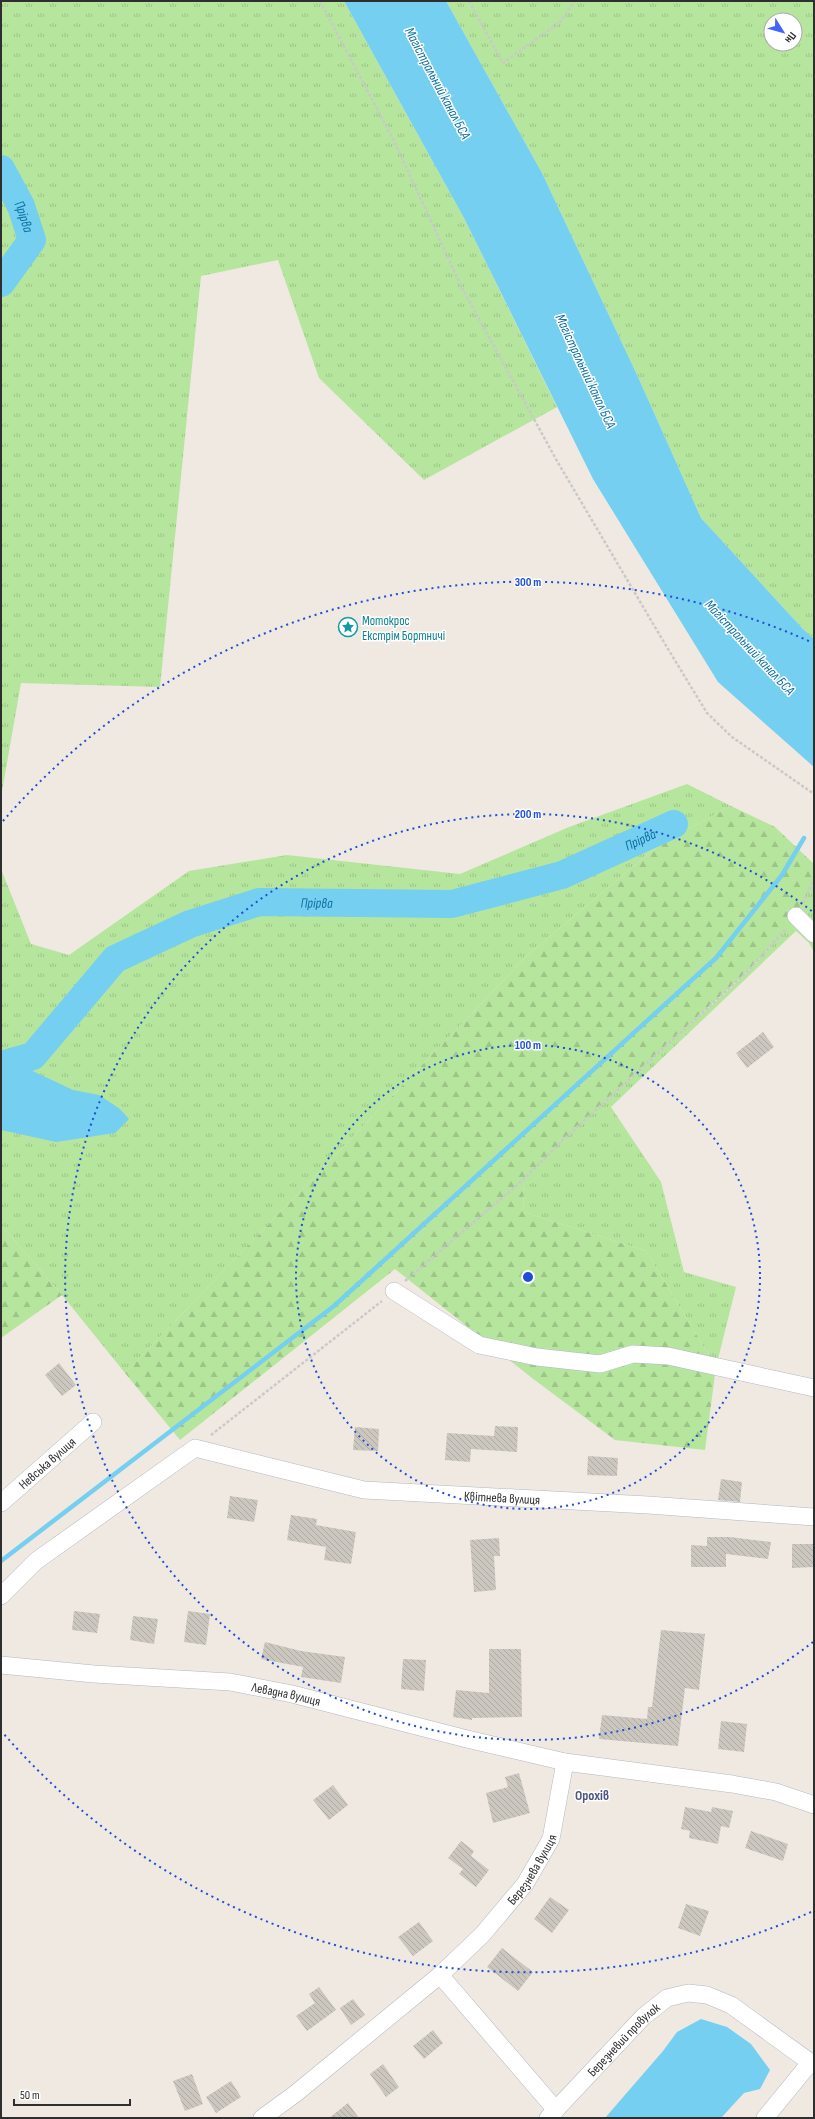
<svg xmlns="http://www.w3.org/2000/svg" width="815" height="2119" viewBox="0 0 815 2119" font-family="'Sofia Sans Condensed',sans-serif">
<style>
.grass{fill:url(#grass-tufts);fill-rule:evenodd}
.forest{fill:url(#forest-firs)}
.water{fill:#75cff0}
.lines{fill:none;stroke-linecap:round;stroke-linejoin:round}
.stream{stroke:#75cff0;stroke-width:4.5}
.river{stroke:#75cff0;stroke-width:28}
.building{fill:url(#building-back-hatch)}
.minor-casing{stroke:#b4b7c1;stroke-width:18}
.path{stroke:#c9c9c9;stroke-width:2.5;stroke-dasharray:3 2;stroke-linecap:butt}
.minor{stroke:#fff;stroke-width:17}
.ring{fill:none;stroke:#1d4ed8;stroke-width:2;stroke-dasharray:2 4}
.labels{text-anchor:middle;stroke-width:3;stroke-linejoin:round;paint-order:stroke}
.culture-label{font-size:13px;fill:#0d838f;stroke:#fff;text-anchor:start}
.street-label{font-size:13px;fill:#2e2e2e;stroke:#fff}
.water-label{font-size:14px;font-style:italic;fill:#0d6fa3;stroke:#fff}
.neighbourhood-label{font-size:14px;font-weight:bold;fill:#4d5680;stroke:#fff}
.centre{fill:#1d4ed8;stroke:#fff;stroke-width:2}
.ring-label{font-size:12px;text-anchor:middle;font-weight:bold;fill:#1d4ed8;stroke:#fff;stroke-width:3;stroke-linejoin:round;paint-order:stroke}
</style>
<defs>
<pattern id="grass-tufts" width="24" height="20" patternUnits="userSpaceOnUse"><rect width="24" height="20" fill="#b6e59e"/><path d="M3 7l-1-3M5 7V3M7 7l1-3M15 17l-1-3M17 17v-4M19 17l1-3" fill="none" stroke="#9dc588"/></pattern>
<pattern id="forest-firs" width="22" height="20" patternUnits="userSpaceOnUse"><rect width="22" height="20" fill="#b6e59e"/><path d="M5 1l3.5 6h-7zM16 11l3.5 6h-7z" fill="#9dc588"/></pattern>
<pattern id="building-back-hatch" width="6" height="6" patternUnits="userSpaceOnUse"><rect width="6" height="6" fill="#cbc7bf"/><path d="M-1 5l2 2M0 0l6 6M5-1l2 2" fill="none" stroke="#afaba4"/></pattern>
</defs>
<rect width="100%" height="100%" fill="#efe9e1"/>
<g class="grass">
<polygon points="1,1 344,1 464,218 557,407 424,480 319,378 278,260 201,276 160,687 21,683 1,797"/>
<path d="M446,1H814V639L803,629L701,518L638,377L542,173ZM771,20H795V44H771Z"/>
<polygon points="687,784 731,806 659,845 529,954 125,1373 62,1295 1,1225 1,869 31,944 69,955 189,871 287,855 460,874 569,827"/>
<path d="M814,880V952L809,943L796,931L611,1107L661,1182L684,1272L736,1287L716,1367L646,1251L524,1212L523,1180C571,1133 621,1087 671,1041C724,993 785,947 814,880Z"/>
</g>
<g class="forest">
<polygon points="731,806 775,827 814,864 814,880 807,895 796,916 777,940 748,971 635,1074 523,1180 524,1212 646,1251 716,1367 705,1450 615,1440 532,1378 395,1269 180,1440 125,1373 529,954 659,845"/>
<polygon points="1,1225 62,1295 1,1338"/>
</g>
<g class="water">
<polygon points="344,1 446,1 542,173 638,377 701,518 803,629 814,639 814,767 718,682 593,479 464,218"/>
<polygon points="1,1056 73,1090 99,1095 120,1109 129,1119 115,1133 56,1142 1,1130"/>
<polygon points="701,2019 727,2027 751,2044 770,2070 760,2089 744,2093 721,2118 605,2118 663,2051 677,2032"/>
</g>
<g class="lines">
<polyline class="stream" points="1,1561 334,1306 716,958 782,875 804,838"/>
<g class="river">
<path id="s1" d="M1,169L21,206L32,240L1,283"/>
<path id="s2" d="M1,1065L33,1056L115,959L190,924L259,902L452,904L562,875L674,824"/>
</g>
</g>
<g class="building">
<polygon points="763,1032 774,1047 747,1068 736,1053"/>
<polygon points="59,1363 76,1385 62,1396 45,1375"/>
<polygon points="495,1426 518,1427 517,1452 471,1449 470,1462 445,1460 447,1433 494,1436"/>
<polygon points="355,1427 379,1429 378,1451 353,1450"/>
<polygon points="588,1456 618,1458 617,1476 587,1475"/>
<polygon points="721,1479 742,1482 740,1502 718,1500"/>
<polygon points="230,1496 258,1500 254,1522 227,1518"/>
<polygon points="291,1515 317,1519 316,1525 356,1532 351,1564 324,1560 326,1547 287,1540"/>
<polygon points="707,1537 730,1537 771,1542 768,1559 726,1554 726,1567 691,1567 691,1545 707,1546"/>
<polygon points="499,1538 500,1556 494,1556 496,1590 474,1592 470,1540"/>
<polygon points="792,1544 814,1544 814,1567 792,1568"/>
<polygon points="74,1611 100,1614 97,1633 72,1630"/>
<polygon points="188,1611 210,1614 206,1645 184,1642"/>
<polygon points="133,1616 158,1619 154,1644 130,1640"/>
<polygon points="661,1630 705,1634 699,1690 685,1688 678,1746 599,1739 602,1715 647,1719 648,1707 652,1707"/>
<polygon points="265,1642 301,1651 345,1657 341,1683 301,1677 303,1667 261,1659"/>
<polygon points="489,1649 521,1649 522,1717 472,1718 472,1720 453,1717 456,1690 489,1693"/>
<polygon points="403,1659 426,1660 424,1691 401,1689"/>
<polygon points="721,1721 747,1724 744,1752 718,1749"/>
<polygon points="519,1773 530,1813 493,1823 486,1793 508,1787 505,1777"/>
<polygon points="333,1785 348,1805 329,1820 313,1800"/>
<polygon points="685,1807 711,1812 712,1807 733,1811 729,1828 721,1826 718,1844 689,1838 690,1831 681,1829"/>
<polygon points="751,1831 788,1844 783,1861 745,1848"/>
<polygon points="461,1841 474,1851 471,1856 489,1870 476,1887 459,1874 463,1869 448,1858"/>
<polygon points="550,1897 569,1910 552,1933 534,1919"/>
<polygon points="686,1904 709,1911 700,1936 678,1928"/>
<polygon points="419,1922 433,1941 413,1956 398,1937"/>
<polygon points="502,1948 533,1972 518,1991 487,1967"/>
<polygon points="319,1987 336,2010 307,2031 296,2016 315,2003 309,1994"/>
<polygon points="353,1999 365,2015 351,2025 340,2008"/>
<polygon points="433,2030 443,2043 424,2059 413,2046"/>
<polygon points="383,2064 399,2087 386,2097 370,2074"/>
<polygon points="192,2074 203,2104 185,2111 173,2081"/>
<polygon points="231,2081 241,2097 216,2113 206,2097"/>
<polygon points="348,2103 359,2118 329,2118"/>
</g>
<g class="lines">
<defs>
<g id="minor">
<polyline points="796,916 814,934"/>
<polyline points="394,1291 479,1345 537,1357 600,1364 633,1354 668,1356 814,1388"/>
<path id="s3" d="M1,1503L93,1422"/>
<path id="s4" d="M1,1596L36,1561L195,1448L364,1490L648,1505L814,1517"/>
<path id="s5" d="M1,1665L94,1674L230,1682L292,1694L467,1739L565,1762L732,1784L776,1792L814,1805"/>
<polyline points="440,1975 556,2110"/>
<path id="s6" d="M262,2118L295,2094L440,1975L482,1935L525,1884L551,1839L565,1762"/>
<path id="s7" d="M548,2118L643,2017L667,1998L688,1993L707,1995L731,2005L814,2065"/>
<polyline points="765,2118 810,2063"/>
</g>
</defs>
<use href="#minor" class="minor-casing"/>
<g class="path">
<polyline points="320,1 394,141 462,288 557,461 668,649 707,713 732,737 814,794"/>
<polyline points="469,1 503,63 560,22 575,1"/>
<polyline points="803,903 814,880"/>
<polyline points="405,1281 523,1180 565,1138 748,971 786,929"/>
<polyline points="211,1435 382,1301"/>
</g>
<use href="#minor" class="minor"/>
</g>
<g class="ring">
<circle cx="528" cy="1277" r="232"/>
<path d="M813 1642A463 463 0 1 1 813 912"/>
<path d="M811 1912A695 695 0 0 1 3 1733M3 821A695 695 0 0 1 811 642"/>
</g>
<defs>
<symbol id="sight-ring" viewBox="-11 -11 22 22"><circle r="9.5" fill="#fff" stroke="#0f9aa8" stroke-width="1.5"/><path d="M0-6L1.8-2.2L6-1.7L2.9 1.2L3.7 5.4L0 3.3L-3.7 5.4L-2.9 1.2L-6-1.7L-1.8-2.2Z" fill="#0f9aa8"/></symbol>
</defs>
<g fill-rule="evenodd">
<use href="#sight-ring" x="337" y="616" width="22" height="22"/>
</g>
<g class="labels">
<g class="culture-label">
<text x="362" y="625">Мотокрос<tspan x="362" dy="15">Екстрім Бортничі</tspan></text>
</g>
<g class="street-label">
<text dy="5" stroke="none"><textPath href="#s3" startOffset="61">Невська вулиця</textPath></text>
<text dy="5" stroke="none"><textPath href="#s4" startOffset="557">Квітнева вулиця</textPath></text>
<text dy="5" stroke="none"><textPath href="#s5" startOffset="287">Левадна вулиця</textPath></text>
<text dy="5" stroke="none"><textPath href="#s6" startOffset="369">Березнева вулиця</textPath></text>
<text dy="5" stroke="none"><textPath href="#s7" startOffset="109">Березневий провулок</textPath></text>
</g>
<g class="water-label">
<text transform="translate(438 83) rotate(62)" y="5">Магістральний канал БСА</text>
<text dy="5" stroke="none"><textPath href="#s1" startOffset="53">Прірва</textPath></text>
<text transform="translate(586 371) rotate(65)" y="5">Магістральний канал БСА</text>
<text transform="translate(750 647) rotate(47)" y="5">Магістральний канал БСА</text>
<text dy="5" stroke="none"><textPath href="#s2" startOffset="708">Прірва</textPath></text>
<text dy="5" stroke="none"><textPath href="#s2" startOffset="373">Прірва</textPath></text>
</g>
<g class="neighbourhood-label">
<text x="592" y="1800">Орохів</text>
</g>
</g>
<circle cx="528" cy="1277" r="6" class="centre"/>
<g class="ring-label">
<text x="528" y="586">300 m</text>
<text x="528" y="818">200 m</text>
<text x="528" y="1049">100 m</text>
</g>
<rect width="815" height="2119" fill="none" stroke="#2e2e2e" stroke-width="4"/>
<g transform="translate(783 32) rotate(127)"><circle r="19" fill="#ffffff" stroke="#ababab"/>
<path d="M0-3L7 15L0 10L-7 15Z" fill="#4264fb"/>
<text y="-6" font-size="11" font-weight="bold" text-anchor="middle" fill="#2e2e2e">Пн</text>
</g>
<path d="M14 2099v6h116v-6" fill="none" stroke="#2e2e2e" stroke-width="2"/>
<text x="20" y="2099" font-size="12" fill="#2e2e2e" stroke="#ffffff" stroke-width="3" paint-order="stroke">50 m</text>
</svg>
